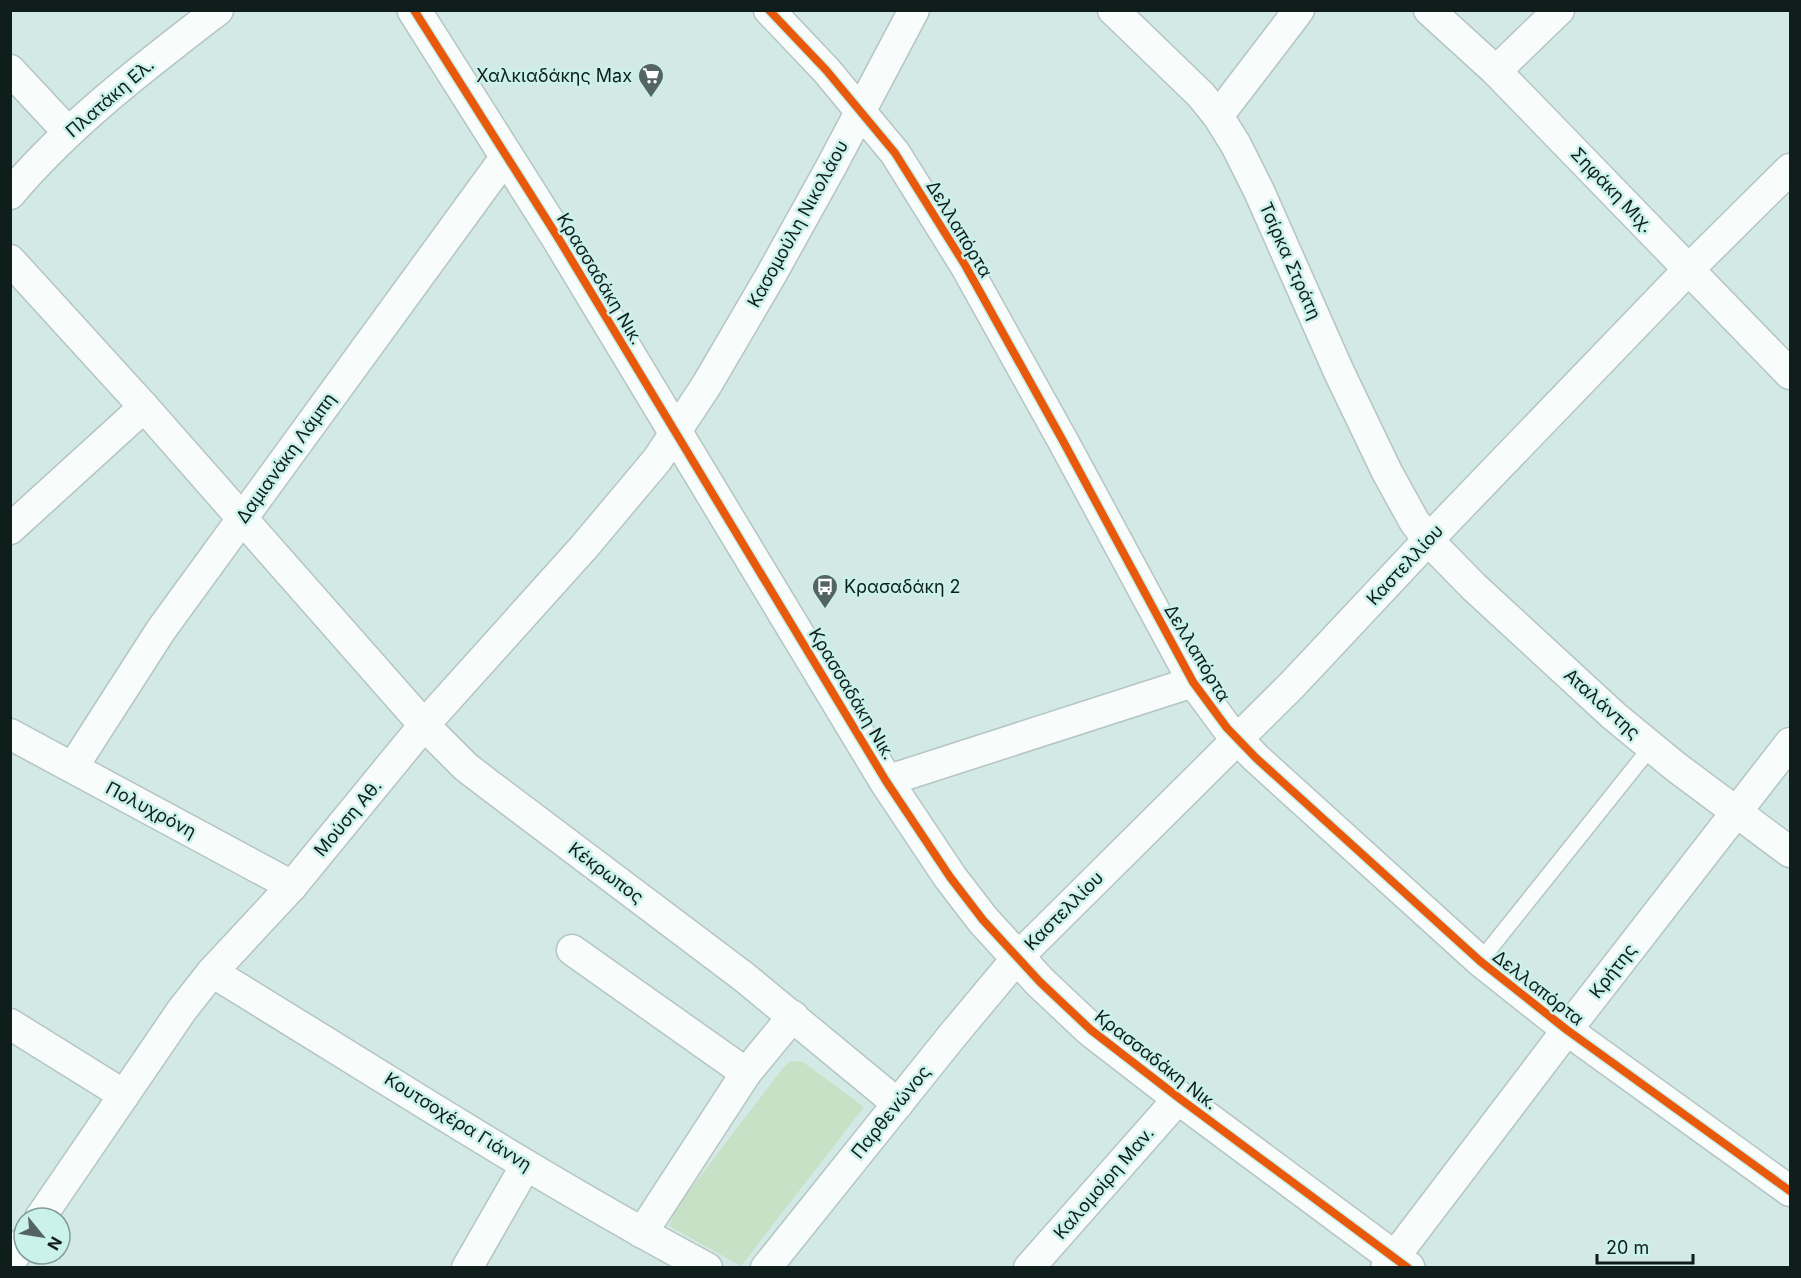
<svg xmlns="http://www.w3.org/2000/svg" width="1801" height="1278" viewBox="0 0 1801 1278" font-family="Inter,sans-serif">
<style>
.green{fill:#c7e1c7}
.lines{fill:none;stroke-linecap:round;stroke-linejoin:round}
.lane-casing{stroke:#b5c5c3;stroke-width:18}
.street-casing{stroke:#b5c5c3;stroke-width:33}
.secondary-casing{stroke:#b5c5c3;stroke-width:36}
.lane{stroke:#f8fcfb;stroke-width:15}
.street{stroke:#f8fcfb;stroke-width:30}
.secondary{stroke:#f8fcfb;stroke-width:33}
.cycleway-casing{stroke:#cbf1eb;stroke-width:11}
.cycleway{stroke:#e8590c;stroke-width:8}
.labels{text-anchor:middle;stroke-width:5;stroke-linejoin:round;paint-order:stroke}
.poi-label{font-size:18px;fill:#0f1d1b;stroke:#cbf1eb;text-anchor:end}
.street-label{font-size:18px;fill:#0f1d1b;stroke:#cbf1eb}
</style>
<rect width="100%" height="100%" fill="#d3e9e5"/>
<polygon class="green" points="791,1061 803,1062 864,1107 741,1266 669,1226 673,1215 685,1196 783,1068"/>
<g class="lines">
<defs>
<polyline id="lane" points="1480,961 1651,747"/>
<g id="street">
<polyline points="769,10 826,70 895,153 965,265 1063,441 1193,682 1227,728 1256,758 1480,961 1567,1030 1790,1191"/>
<polyline points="1113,10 1201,95 1218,116 1236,145 1259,191 1339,372 1387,472 1414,521 1428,540 1474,587 1614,716 1676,767 1790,852"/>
<polyline points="1429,10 1496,71 1790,374"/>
<polyline points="10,70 68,132"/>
<polyline points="1496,71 1559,10"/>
<polyline points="1218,116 1299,10"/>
<path d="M10,194C70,123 144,67 218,10"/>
<polyline points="10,260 144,407 424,725 466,767 488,784 744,977 898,1104"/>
<polyline points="10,529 144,407"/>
<polyline points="10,734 292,886"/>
<polyline points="73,767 161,630 507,155"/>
<polyline points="886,781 1193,682"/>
<polyline points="572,950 746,1073"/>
<path d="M212,972C376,1072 537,1177 707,1268"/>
<polyline points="10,1024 124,1095"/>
<polyline points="40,1218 182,1010 212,972 292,886 424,725 584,547 657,460 706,386 771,275 831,167 914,10"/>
<polyline points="642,1233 746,1073 793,1016"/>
<polyline points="10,1262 24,1242"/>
<polyline points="467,1268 526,1165"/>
<polyline points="766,1268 952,1036 1017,958 1293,684 1428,540 1689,269 1790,169"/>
<polyline points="1029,1268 1179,1098"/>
<polyline points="1386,1268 1567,1030 1790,743"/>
</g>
<polyline id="secondary" points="414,10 557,236 886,781 950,877 983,920 1040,982 1091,1030 1179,1098 1408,1268"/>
</defs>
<use href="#lane" class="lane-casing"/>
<use href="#street" class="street-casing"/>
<use href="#secondary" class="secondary-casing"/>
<use href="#lane" class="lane"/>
<use href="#street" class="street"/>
<use href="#secondary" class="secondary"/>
<defs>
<g id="cycleway">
<polyline points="414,10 557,236 886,781 950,877 983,920 1040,982 1091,1030 1179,1098 1408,1268"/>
<polyline points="769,10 826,70 895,153 965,265 1063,441 1193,682 1227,728 1256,758 1480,961 1567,1030 1790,1191"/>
</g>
</defs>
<use href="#cycleway" class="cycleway-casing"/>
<use href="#cycleway" class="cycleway"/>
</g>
<defs>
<symbol id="supermarket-pin" viewBox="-11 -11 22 30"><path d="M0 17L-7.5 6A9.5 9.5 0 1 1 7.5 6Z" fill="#546462" stroke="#cbf1eb"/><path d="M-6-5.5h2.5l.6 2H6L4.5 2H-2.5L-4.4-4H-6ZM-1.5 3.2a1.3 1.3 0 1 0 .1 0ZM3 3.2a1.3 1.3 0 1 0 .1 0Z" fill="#fff"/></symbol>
<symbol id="bus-pin" viewBox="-11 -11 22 30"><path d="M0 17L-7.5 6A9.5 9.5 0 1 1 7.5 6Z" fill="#546462" stroke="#cbf1eb"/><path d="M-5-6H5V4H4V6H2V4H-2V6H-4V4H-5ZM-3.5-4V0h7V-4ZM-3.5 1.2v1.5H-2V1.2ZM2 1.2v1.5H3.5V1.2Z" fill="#fff"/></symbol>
</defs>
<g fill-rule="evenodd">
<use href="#supermarket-pin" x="636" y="61" width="30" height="40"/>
<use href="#bus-pin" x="810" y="572" width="30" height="40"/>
</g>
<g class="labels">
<g class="poi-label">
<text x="632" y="82">Χαλκιαδάκης Max</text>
<text x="844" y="593" text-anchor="start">Κρασαδάκη 2</text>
</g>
<g class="street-label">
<text transform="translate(110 98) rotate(-41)" y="6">Πλατάκη Ελ.</text>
<text transform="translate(1612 190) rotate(46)" y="6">Σηφάκη Μιχ.</text>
<text transform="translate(798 224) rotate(-61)" y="6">Κασομούλη Νικολάου</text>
<text transform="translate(959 229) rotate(59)" y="6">Δελλαπόρτα</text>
<text transform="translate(1290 261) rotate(66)" y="6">Τσίρκα Στράτη</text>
<text transform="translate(600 279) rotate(59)" y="6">Κρασσαδάκη Νικ.</text>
<text transform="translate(286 458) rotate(-54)" y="6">Δαμιανάκη Λάμπη</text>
<text transform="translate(1405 565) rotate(-47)" y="6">Καστελλίου</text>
<text transform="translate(1197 653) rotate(59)" y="6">Δελλαπόρτα</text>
<text transform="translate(852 694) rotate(59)" y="6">Κρασσαδάκη Νικ.</text>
<text transform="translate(1602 704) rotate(42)" y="6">Αταλάντης</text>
<text transform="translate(151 810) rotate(28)" y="6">Πολυχρόνη</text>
<text transform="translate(348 818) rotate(-50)" y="6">Μούση Αθ.</text>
<text transform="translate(606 873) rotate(37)" y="6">Κέκρωπος</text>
<text transform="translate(1064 911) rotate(-45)" y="6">Καστελλίου</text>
<text transform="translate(1613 971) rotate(-52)" y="6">Κρήτης</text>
<text transform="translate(1538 988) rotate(38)" y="6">Δελλαπόρτα</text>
<text transform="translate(1156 1060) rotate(38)" y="6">Κρασσαδάκη Νικ.</text>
<text transform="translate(891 1112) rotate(-51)" y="6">Παρθενώνος</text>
<text transform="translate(458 1122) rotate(32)" y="6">Κουτσοχέρα Γιάννη</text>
<text transform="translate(1104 1183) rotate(-49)" y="6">Καλομοίρη Μαν.</text>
</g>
</g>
<rect width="1801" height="1278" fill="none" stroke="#0f1d1b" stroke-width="24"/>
<g transform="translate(42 1236) rotate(120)"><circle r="28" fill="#cbf1eb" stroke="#809c98" stroke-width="1.5"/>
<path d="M0-4.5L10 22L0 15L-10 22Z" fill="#546462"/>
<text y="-9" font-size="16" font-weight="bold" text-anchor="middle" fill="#0f1d1b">N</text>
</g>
<path d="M1597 1254v9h96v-9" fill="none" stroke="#0f1d1b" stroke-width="3"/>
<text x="1606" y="1254" font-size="18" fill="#0f1d1b" stroke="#cbf1eb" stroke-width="4.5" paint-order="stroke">20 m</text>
</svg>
